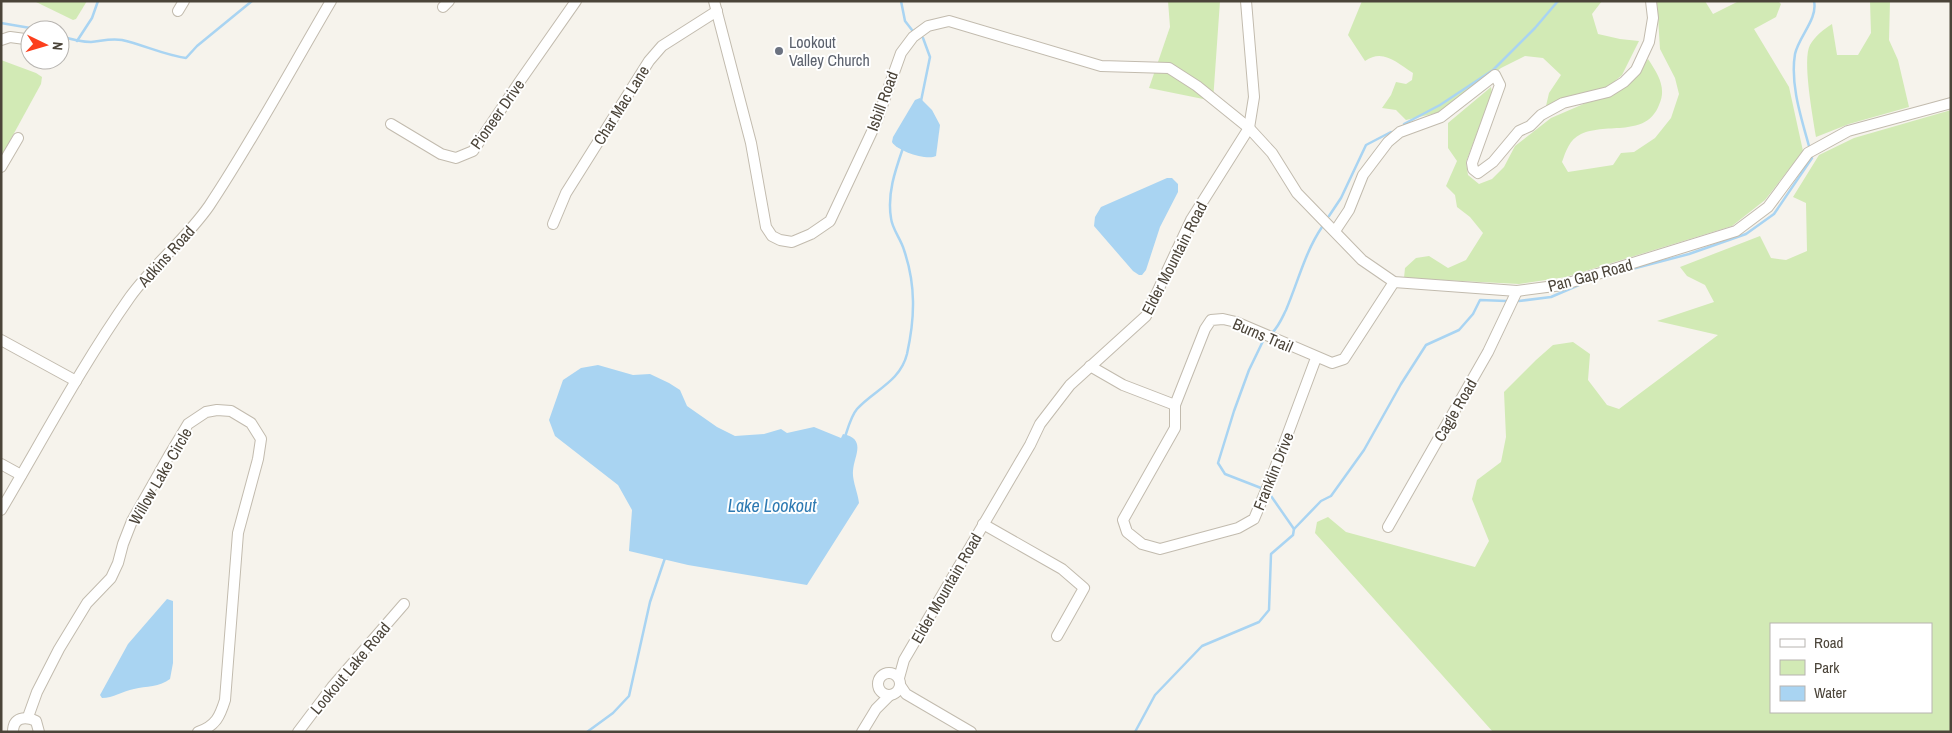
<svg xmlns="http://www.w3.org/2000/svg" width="1952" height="733" viewBox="0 0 1952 733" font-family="'Archivo Narrow',sans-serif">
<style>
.green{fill:#d2eab5;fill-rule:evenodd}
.water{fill:#a9d4f2}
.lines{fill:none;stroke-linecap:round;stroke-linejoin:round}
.stream{stroke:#a9d4f2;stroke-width:2.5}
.minor-casing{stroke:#c2bbae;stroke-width:12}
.minor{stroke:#fff;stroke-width:10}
.worship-dot{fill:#6b7280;stroke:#fff;stroke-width:2}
.labels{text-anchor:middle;stroke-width:4;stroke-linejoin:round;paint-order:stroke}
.worship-label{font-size:16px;fill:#5b616d;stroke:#fff;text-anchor:start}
.street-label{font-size:16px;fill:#4b4439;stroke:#fff}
.water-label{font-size:18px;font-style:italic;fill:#2e7ab2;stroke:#fff}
</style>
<rect width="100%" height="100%" fill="#f6f3ec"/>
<g class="green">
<polygon points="34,1 87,1 76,19 73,20"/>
<polygon points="1168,1 1220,1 1213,101 1149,88 1170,27"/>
<path d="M1362,1H1602L1592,14L1598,34L1620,39L1639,41L1622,75L1608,87L1565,98L1546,106L1549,93L1561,75L1543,58L1525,56L1501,68L1445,111L1406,120L1396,110L1382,108L1391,95L1396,82L1406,84L1412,80L1413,73C1397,63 1383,48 1365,61L1348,35Z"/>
<path d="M1657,1H1705L1713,14L1739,1H1778L1781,4L1776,17L1754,29L1789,87L1803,151L1765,200L1732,226L1566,277L1519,284L1404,278L1405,268L1416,258L1429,256L1448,268L1466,260L1483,233L1470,217L1457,207L1455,195L1446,186L1457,161L1448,148V123L1491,87L1492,93L1466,162L1468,175L1479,184L1492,179L1504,167L1515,146L1551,118L1630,84L1648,59C1658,74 1667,88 1659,105C1646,138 1608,122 1581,134C1569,140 1566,151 1562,162L1568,172L1613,165L1621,153L1634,152L1655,138L1671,118L1679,94L1675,78L1660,49Z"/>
<path d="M1870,1H1890L1889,40L1898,60L1909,107L1849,124L1816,137C1813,118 1802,59 1810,45C1815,36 1824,29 1832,24L1837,55H1858L1871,33Z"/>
<polygon points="1,60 36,73 42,77 41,84 1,157"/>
<path d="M1951,110V732H1493L1315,533L1317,522L1328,517L1346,532L1475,567L1489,541L1472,499L1477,480L1501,462L1506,437L1504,392L1536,360L1553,345L1573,342L1590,354L1588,380L1607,405L1619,409L1718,335L1657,321L1714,302L1705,285L1687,276L1680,267L1760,236L1771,258L1786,260L1807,251L1806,203L1793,197L1819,155L1854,138ZM1771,624H1931V712H1771Z"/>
</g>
<g class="water">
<path d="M920,98L932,110L940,125L936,156C927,161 897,151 892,142L893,137L915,100Z"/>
<polygon points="1167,178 1172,178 1178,184 1178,192 1160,227 1146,270 1142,275 1139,275 1133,271 1094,226 1095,217 1101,207"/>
<path d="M598,365L633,375L650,374L669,383L680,390L687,406L717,427L735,436L764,434L781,429L787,433L814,427L841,438L843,434C867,439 854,456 853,471C852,480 858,493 859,503L807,585L688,565L629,551L632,510L618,485L555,436L549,420L563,380L581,368Z"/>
<path d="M167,599L173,601V663L170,679C160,687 146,686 134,689C123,691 113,698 102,698L100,695L128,644Z"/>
</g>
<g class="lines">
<g class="stream">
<polyline points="901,1 905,21 912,30"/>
<polyline points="1,23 42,30"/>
<path d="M60,36C70,39 80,42 91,42C102,41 110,38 122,40C144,45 164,55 186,58L197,46L252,1"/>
<polyline points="77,41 92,18 98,1"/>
<polyline points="921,101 930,57 923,38"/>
<polyline points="1404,124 1440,105 1493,70 1535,28 1558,1"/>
<path d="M1809,146C1801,117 1790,84 1795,54C1799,36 1818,19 1814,1"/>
<polyline points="1329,216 1341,198 1366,145 1391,132"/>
<polyline points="1613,274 1689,254 1746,234 1774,214 1812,158"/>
<polyline points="1519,301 1551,297 1579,285"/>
<path d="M1272,333C1279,326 1282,318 1286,310C1298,282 1305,252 1322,227"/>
<path d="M845,437C848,428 851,416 857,409C874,390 900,382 907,354C915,318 916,285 904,250C901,239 892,229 891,218C887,194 895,171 903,148"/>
<polyline points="1261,488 1225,474 1218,463 1234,411 1249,370 1263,341"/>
<polyline points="1271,496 1294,529"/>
<polyline points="587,732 613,713 629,696 650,602 665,558"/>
<polyline points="1135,732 1155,695 1202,646 1259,622 1269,610 1271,554 1293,535 1294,529 1321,501 1331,496 1364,450 1401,384 1426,345 1459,330 1473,314 1480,300 1506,301"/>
</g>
<defs>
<g id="minor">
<polyline points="714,1 751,143 766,227 772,236 780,240 792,242 811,234 830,221 876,123 901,53 913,37 928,26 949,21 1101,66 1169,68 1197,86 1249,128 1272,153 1297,193 1362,260 1394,282 1517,291 1562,285 1736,231 1768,207 1808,153 1848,131 1951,103"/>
<polyline points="443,7 449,1"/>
<polyline points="178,11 184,1"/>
<polyline points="1,40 10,37 25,39"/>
<polyline points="391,124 441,154 456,158 473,151 520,81 576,1"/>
<polyline points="1,167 18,138"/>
<polyline points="553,224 566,193 649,61 662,46 717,11"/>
<polyline points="1335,231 1349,210 1363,175 1388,142 1400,132 1441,117 1495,75 1500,85 1472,163 1473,169 1478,173 1493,162 1519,131 1530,126 1541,115 1563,103 1608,92 1624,82 1636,70 1649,42 1653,18 1651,1"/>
<polyline points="1,340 76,381"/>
<polyline points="1316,358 1272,476 1254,519 1238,528 1160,549 1142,544 1127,532 1123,520 1175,428 1175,405 1205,329 1211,320 1223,319 1236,322 1332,363 1344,359 1394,282"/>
<polyline points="1090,366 1123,385 1175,405"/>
<polyline points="1,464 21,475"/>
<path d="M1,510C43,439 82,365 130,297C154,264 186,239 209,206C253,140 291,69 331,1"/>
<polyline points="983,524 1062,569 1084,588 1057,636"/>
<polyline points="1388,527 1488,352 1517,291"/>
<circle cx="889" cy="684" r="11"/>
<polyline points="899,678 904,660 1030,445 1040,424 1070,385 1146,316 1191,220 1249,128 1254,97 1246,1"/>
<polyline points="900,685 906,694 971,732"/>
<path d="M28,717L37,692L59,649L87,603L111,578L118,563L123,544L132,521L170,454L188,424L206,412L217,410L231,411L251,423L261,439L258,459L238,533L225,700C220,716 216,726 198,732"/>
<path d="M13,732C13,717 25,716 36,721L39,732"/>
<polyline points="298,732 332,687 404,604"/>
<polyline points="862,732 876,709 889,696"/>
</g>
</defs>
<use href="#minor" class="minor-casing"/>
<use href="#minor" class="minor"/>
</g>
<circle class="worship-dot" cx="779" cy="51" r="5"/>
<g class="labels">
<g class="worship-label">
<text x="789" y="48">Lookout<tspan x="789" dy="18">Valley Church</tspan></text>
</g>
<g class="street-label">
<text transform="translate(882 101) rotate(-70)" y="6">Isbill Road</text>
<text transform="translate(621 105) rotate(-58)" y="6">Char Mac Lane</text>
<text transform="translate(497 114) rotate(-55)" y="6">Pioneer Drive</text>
<text transform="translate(166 256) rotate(-48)" y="6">Adkins Road</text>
<text transform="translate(1174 258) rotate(-63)" y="6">Elder Mountain Road</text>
<text transform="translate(1590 275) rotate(-15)" y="6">Pan Gap Road</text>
<text transform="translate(1263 335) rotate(23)" y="6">Burns Trail</text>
<text transform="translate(1455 410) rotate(-60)" y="6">Cagle Road</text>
<text transform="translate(1273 471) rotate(-68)" y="6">Franklin Drive</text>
<text transform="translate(160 476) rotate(-60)" y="6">Willow Lake Circle</text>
<text transform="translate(946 588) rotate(-60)" y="6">Elder Mountain Road</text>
<text transform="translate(350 668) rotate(-50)" y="6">Lookout Lake Road</text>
</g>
<g class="water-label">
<text x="772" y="512">Lake Lookout</text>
</g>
</g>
<rect width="1952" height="733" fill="none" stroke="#4b4439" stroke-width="5"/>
<rect x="1770" y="623" width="162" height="90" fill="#ffffff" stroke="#b7b4b0"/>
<rect x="1780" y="639" width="25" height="8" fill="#ffffff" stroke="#b7b4b0"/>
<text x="1814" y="648" font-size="15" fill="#4b4439">Road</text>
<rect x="1780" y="660" width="25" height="15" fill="#d2eab5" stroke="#b7b4b0"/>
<text x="1814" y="673" font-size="15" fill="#4b4439">Park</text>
<rect x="1780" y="686" width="25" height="15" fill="#a9d4f2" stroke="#b7b4b0"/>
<text x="1814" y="698" font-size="15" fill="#4b4439">Water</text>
<g transform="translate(45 45) rotate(95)"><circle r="24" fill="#ffffff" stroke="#b7b4b0"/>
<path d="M0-4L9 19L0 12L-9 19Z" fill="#fc3f1d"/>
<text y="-8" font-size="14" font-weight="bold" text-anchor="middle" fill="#4b4439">N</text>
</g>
</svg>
